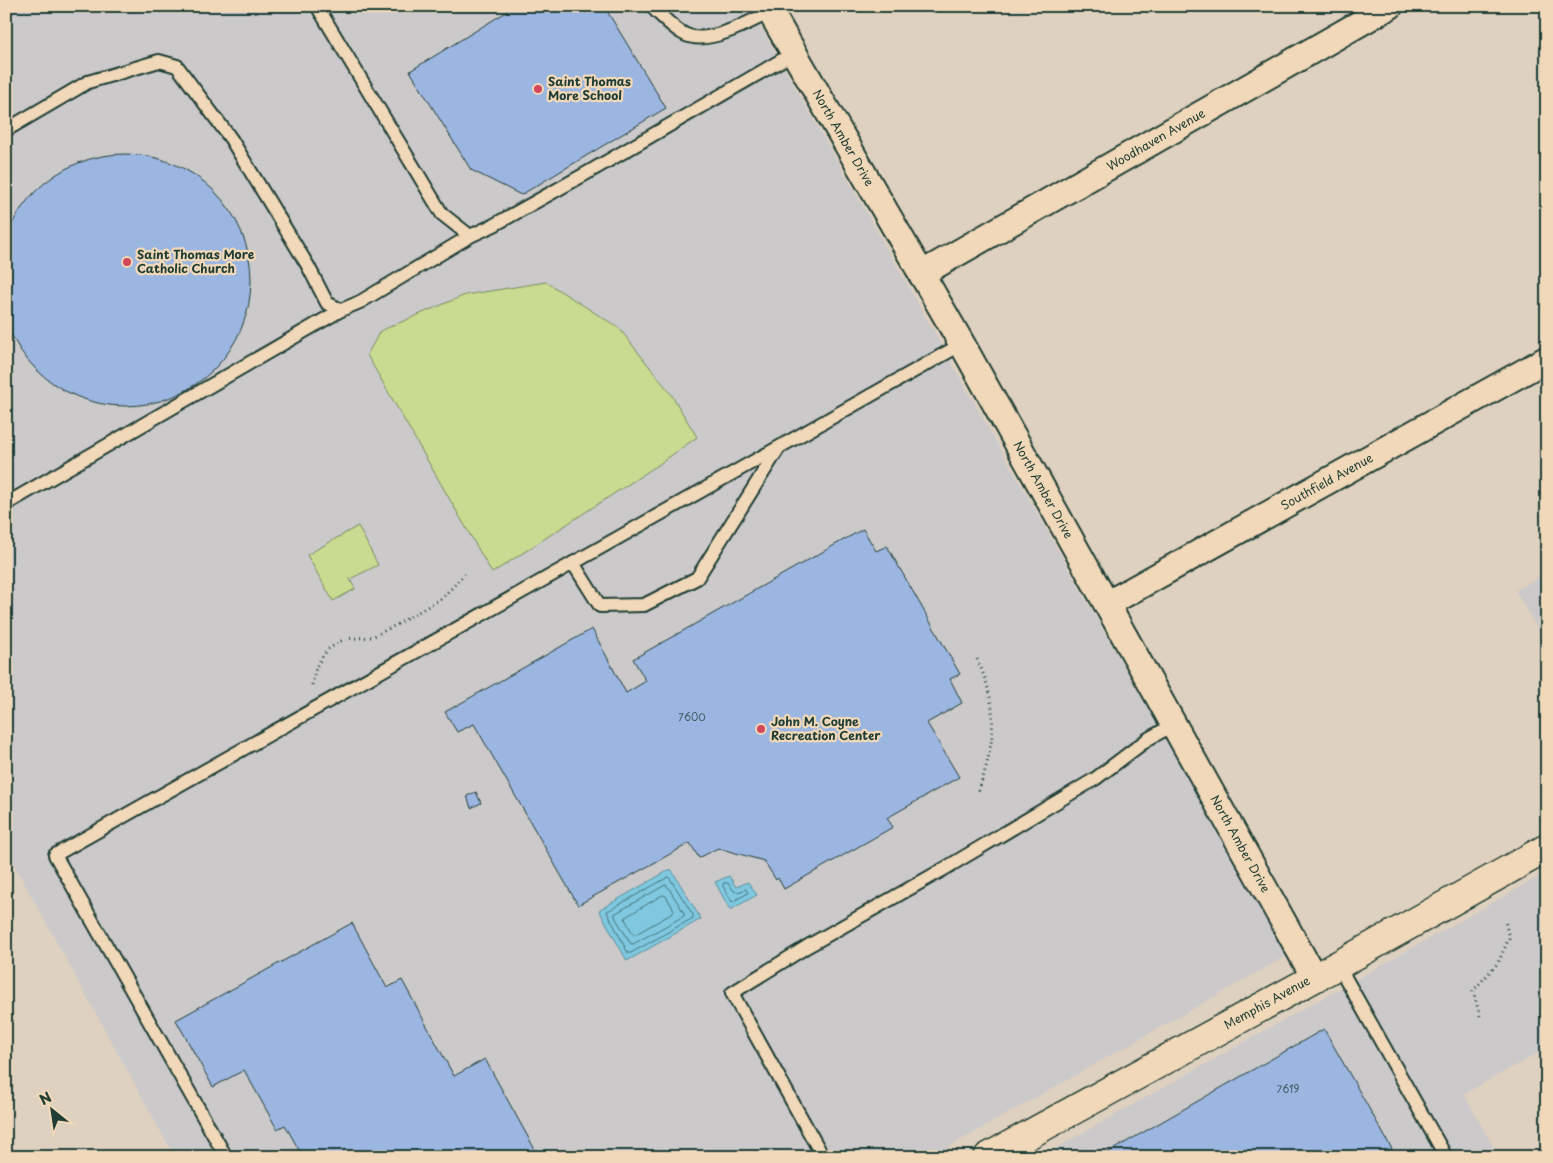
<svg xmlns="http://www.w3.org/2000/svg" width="1553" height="1163" viewBox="0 0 1553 1163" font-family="'Playpen Sans',sans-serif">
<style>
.built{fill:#cbc9ca}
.green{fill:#c8db90;stroke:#748c62}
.water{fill:#7fc8e0;stroke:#59909b}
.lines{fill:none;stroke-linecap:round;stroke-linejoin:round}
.shore{stroke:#457579;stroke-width:1}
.building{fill:#9cb6e2;stroke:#1f3d34}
.lane-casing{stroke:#1f3d34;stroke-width:16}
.street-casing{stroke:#1f3d34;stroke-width:29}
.secondary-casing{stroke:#1f3d34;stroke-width:31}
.path{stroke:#1f3d34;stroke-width:3;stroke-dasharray:1 4;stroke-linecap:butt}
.lane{stroke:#f0d8b8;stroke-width:12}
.street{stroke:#f0d8b8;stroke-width:25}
.secondary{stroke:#f0d8b8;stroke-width:28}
.poi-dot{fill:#d1495b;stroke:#f0d8b8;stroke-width:2}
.labels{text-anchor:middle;stroke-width:4.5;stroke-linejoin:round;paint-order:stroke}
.number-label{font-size:10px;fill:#3e5b60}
.poi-label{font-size:12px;font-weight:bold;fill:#1f3d34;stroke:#f0d8b8;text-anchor:start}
.street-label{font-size:12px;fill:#1f3d34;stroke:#f0d8b8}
</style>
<rect width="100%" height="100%" fill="#dfd1c0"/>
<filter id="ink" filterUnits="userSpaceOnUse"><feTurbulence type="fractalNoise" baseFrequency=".02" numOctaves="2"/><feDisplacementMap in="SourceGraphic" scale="10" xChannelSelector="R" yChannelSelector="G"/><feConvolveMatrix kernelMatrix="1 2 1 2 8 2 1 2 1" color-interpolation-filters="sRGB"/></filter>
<g filter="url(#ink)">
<g class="built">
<polygon points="6,6 749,6 1288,955 931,1157 175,1157 6,850"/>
<polygon points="1547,573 1547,644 1515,591"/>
<polygon points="1547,872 1547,1048 1464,1094 1499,1157 1040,1157"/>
</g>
<g class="green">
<polygon points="546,282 619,328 671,394 697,437 658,465 492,573 367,355 380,331 465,295"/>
<polygon points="358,526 378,565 350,579 355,589 333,601 307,555"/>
</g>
<g class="water">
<polygon points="671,869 701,919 627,961 599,910"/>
<polygon points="729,876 736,887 748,882 757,895 730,910 715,882"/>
</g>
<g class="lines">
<g class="shore">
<polygon points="669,877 693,915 693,918 631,953 628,953 607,912"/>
<polygon points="724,883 728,883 734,891 738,892 746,889 748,893 732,902 723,886"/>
<polygon points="666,885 668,887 684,913 684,916 633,944 631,944 615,917 615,914"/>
<polygon points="663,895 666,896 674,910 673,913 636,934 633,934 625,919 626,917"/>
</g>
</g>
<g class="building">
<polygon points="516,6 604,6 666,108 521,195 471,170 410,71"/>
<circle cx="125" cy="280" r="126"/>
<polygon points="863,529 876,551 887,546 960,674 950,679 962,703 927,723 959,777 887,818 893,827 784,889 778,878 776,880 764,861 718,848 699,858 690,843 578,905 474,724 457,732 445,712 592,629 626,693 646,681 633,659"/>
<polygon points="476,792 481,803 471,808 467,796"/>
<polygon points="352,923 387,988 402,980 454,1076 485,1059 539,1157 303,1157 285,1125 277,1129 244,1070 213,1087 176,1020"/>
<polygon points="1324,1029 1392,1149 1378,1157 1100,1157"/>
</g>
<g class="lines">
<defs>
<g id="lane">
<polyline points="317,6 442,214 470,236 494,225 587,173 794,53"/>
<path d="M652,6L656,11C665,19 675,30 686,35C709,45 750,22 770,12"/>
<polyline points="6,130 88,82 159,61 177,66 231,139 308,266 327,303 341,310 360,302 470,236"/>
<polyline points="6,504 341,310"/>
<polyline points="573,563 600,606 644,605 697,578 778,449"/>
<polyline points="1338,965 1446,1157"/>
<polyline points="226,1157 55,855 962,344"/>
<polyline points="823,1157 732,993 808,946 944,869 1095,779 1148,739 1173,725"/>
</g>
<g id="street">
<polyline points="767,6 962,344 1314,977"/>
<polyline points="921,274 1390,6"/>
<polyline points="1107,604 1547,359"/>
</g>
<polyline id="secondary" points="988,1157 1338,965 1547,848"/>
</defs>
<use href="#lane" class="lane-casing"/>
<use href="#street" class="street-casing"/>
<use href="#secondary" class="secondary-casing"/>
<g class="path">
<path d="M977,659C1000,708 995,743 978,793"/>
<polyline points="312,685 316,667 327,650 344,639 372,637 398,624 442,598 465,574"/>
<polyline points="1480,1016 1473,991 1498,963 1509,938 1505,921"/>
</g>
<use href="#lane" class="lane"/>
<use href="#street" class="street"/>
<use href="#secondary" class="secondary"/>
</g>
</g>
<g class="poi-dot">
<circle cx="538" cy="89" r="5"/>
<circle cx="127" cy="262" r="5"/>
<circle cx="761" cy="729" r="5"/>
</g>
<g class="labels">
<g class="number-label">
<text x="692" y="721">7600</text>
<text x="1288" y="1093">7619</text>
</g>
<g class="poi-label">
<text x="548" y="86">Saint Thomas<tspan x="548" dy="14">More School</tspan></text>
<text x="137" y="259">Saint Thomas More<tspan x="137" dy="14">Catholic Church</tspan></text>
<text x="771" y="726">John M. Coyne<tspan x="771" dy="14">Recreation Center</tspan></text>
</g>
<g class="street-label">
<text transform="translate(843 138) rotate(60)" y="4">North Amber Drive</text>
<text transform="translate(1156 140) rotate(-30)" y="4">Woodhaven Avenue</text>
<text transform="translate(1327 482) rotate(-29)" y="4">Southfield Avenue</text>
<text transform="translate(1043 490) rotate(61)" y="4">North Amber Drive</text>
<text transform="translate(1240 844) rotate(61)" y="4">North Amber Drive</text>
<text transform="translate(1267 1003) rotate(-29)" y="4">Memphis Avenue</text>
</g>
</g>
<rect width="1553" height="1163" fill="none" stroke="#f0d8b8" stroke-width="25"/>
<rect x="12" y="12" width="1528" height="1138" fill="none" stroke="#1f3d34" stroke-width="2" filter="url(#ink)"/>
<g transform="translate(52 1110) rotate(330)" stroke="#f0d8b8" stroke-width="4" paint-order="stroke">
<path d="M0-4L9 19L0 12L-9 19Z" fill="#1f3d34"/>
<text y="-8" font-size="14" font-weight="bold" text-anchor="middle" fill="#1f3d34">N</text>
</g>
</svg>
